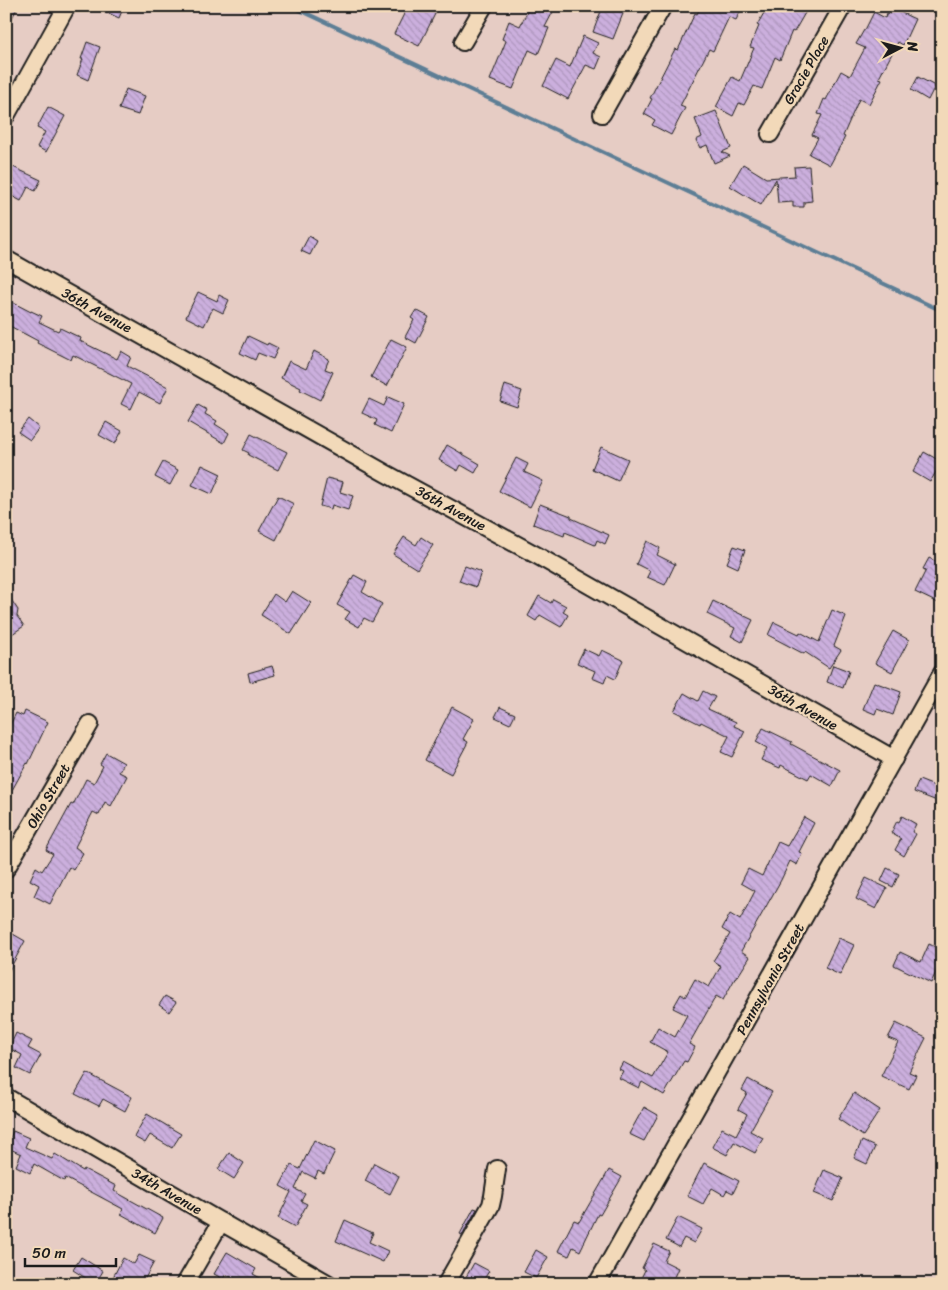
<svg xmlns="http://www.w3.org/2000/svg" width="948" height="1290" viewBox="0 0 948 1290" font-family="Sriracha,sans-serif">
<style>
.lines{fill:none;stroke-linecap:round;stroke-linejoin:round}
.stream{stroke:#5d7e95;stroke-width:4}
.building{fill:url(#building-back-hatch);stroke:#1c1c1c}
.minor-casing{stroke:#1c1c1c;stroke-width:20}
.minor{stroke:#f2d9b9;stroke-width:16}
.labels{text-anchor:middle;stroke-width:4.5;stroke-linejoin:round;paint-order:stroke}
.street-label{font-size:14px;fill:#1c1c1c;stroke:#f2d9b9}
</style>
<defs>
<pattern id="building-back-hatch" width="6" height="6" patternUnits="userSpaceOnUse" patternTransform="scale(1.25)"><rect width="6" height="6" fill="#cbafdd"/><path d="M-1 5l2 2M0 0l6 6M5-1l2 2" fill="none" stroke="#ae96bd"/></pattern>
</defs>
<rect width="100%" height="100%" fill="#e6ccc4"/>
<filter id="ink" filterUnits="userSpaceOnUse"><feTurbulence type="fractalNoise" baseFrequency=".02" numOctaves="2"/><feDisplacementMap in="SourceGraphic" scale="10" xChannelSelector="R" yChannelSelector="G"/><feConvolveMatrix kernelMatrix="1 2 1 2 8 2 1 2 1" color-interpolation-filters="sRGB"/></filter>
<g filter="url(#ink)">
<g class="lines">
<polyline class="stream" points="291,6 942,311"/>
</g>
<g class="building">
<polygon points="6,6 18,6 6,30"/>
<polygon points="93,6 124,6 119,18"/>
<polygon points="408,6 439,6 419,46 394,34"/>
<polygon points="530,6 556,6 545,27 549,28 538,54 529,50 513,89 490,80 506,41 502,39 509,21 520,26"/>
<polygon points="603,6 626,6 613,39 593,32"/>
<polygon points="701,6 743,6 736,20 729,17 713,51 709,49 680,106 685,108 671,135 652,125 655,120 644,114 652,99 650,98 675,49 678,50 695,13 697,14"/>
<polygon points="768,6 809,6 794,32 792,31 780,60 775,57 762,89 754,86 744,105 739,103 733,116 716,107 732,77 740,81 754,48 750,47 759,26 757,25"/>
<polygon points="893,9 915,19 903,45 898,42 879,78 882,79 869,104 859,99 843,136 845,137 830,165 809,154 818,138 812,135 822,115 818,114 824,99 826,100 841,71 850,76 865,48 856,44 864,30 865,30 874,12 885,18 887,13 890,14"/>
<polygon points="583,36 598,43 593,53 601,57 596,69 586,65 568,99 543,86 556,60 570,67"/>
<polygon points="87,42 100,47 88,80 77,75 83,59 81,59"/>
<polygon points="918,77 935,86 928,100 911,90"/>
<polygon points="126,89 145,96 138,115 119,109"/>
<polygon points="48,107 65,116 46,152 37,147 45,132 37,128"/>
<polygon points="716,111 731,148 722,152 730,156 714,163 707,145 700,148 696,140 702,137 695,119"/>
<polygon points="743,164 766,178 795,176 794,167 809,166 812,201 804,202 804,207 793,207 793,202 778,203 776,179 761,205 730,186"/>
<polygon points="13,167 41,180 35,191 28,187 21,201 6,193 6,179"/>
<polygon points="309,236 317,241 310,255 301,251"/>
<polygon points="198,292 217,301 219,295 229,300 223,313 213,308 204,326 186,317"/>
<polygon points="6,299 31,312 31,311 42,316 39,322 58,331 60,328 81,338 80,341 117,359 121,351 131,357 127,366 168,387 160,403 139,392 131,409 121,404 131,384 73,355 71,360 37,343 38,341 6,324"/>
<polygon points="416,310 429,317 416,343 405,337 414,320 411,318"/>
<polygon points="248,336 267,345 268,343 278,348 273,359 258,353 255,360 240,353"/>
<polygon points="391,339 407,347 387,386 371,377"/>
<polygon points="314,351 329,359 325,369 333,372 320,400 300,390 301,388 281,378 289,361 306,369"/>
<polygon points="505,385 522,391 517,407 500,401"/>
<polygon points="388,397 404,404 391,433 375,425 377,420 362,413 369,399 384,406"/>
<polygon points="198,405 207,410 205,414 217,421 215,424 229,433 224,443 188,422"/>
<polygon points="28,419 39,428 30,440 18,432"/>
<polygon points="106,422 122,431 115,444 99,435"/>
<polygon points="251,434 287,452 278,470 248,455 249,453 243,450"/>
<polygon points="447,445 480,464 475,473 461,465 458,471 439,460"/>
<polygon points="601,447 628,459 618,481 592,469"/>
<polygon points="924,452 942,462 930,482 913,472"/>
<polygon points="516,458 528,464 524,472 543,481 530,507 499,491"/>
<polygon points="163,462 178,470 170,485 155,477"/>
<polygon points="202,465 221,474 212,494 192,485"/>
<polygon points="327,478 343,482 340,492 353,496 348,510 332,505 331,509 320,506"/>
<polygon points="278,496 294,504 276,540 259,531"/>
<polygon points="540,504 571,516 571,518 609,535 605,544 597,540 595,545 565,532 564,536 533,524"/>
<polygon points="404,537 416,545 421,537 433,545 417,569 393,554"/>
<polygon points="647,541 660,548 657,555 675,564 665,585 647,577 650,571 636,564"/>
<polygon points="734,546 745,550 738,568 727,563"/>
<polygon points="929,558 941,564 933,581 942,585 942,596 938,603 915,592 926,570 923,569"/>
<polygon points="465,566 481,572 476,587 459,581"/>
<polygon points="354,575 367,582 362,592 382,604 372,622 364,618 359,627 345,619 350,612 337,605"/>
<polygon points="292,591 311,603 291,634 261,615 274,594 285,602"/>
<polygon points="6,592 18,610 17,616 24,626 6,638"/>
<polygon points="539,596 551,603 553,599 566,606 563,612 568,615 561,627 540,615 536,621 528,616"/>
<polygon points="713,601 753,620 742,642 731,636 735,628 707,614"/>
<polygon points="832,610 846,616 834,646 841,650 829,668 805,652 804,654 768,635 774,622 799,634 800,632 819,642"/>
<polygon points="893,631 909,640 892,672 875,663"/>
<polygon points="584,649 599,656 602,650 623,660 615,679 607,675 604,683 592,678 595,671 577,663"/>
<polygon points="833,665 849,671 843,688 827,682"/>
<polygon points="272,666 275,675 250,682 248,673"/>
<polygon points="874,682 901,692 893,715 877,709 875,714 863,709"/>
<polygon points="703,691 715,697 708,709 736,722 734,726 745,731 732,757 721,752 729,736 701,722 700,724 674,711 684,693 698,701"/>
<polygon points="452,707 474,719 463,739 468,742 451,774 425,760"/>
<polygon points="500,707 515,714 510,724 495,717"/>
<polygon points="25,711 48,722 28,764 27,763 6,801 6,739 10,730 8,729 16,713 23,716"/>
<polygon points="763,728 792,742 791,744 840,770 832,786 811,774 808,779 781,765 780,768 761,760 767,748 756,742"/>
<polygon points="106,753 124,763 119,772 127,776 111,806 105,802 99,815 93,812 75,847 83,853 73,870 69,867 50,904 34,896 39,885 30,880 36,867 42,871 53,854 46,850 71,804 73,805 86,779 94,783 103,766 100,764"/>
<polygon points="919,780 942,789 942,803 914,792"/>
<polygon points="902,816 916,824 912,832 916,834 904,856 895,850 901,839 891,833 897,821 899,822"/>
<polygon points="804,817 814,823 799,852 802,853 797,865 790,861 781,880 741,951 750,957 738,976 737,975 723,1000 716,996 689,1044 695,1047 687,1062 684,1061 664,1095 642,1082 639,1088 619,1078 623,1071 619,1069 623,1062 653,1078 668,1052 650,1042 658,1027 675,1037 687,1015 673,1008 681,994 685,997 695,979 709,987 721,966 713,961 730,934 722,929 730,914 740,920 755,891 741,883 748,869 762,876 778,842 787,846"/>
<polygon points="887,868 899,874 893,887 881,881"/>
<polygon points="866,878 887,888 876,909 856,899"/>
<polygon points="6,930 25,941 6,976"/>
<polygon points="839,938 854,945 840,975 825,968"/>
<polygon points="929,944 942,950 942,959 931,983 894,965 900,952 921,962"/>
<polygon points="165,996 176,1002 169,1012 159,1005"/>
<polygon points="896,1023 926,1038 909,1072 916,1075 909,1089 881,1076 898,1042 888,1038"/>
<polygon points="16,1033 32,1041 28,1048 41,1055 30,1075 16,1068 22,1055 9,1048"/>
<polygon points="87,1073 132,1097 125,1111 103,1099 99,1106 75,1094"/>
<polygon points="748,1079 772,1092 750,1131 763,1138 755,1153 734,1142 727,1155 712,1147 722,1128 736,1135 747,1114 738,1109 747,1093 742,1090"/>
<polygon points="854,1093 880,1110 863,1136 838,1119"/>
<polygon points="644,1107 658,1115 644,1141 629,1134"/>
<polygon points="147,1114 181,1134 172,1148 150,1135 145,1143 134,1137"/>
<polygon points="13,1131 29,1138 25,1147 52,1159 55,1154 83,1171 84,1169 116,1186 114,1191 163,1218 155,1233 121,1214 123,1209 65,1178 64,1181 34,1164 30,1173 16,1166 21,1154 6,1147"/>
<polygon points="314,1140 335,1151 324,1174 318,1171 315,1178 303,1172 295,1189 305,1194 301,1201 307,1204 295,1227 278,1218 291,1192 280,1186 291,1165 300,1169"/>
<polygon points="862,1141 875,1147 867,1164 854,1158"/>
<polygon points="229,1153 244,1163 234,1179 218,1169"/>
<polygon points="374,1163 399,1176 390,1194 365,1181"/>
<polygon points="704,1163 739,1181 733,1193 727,1190 724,1195 712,1188 703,1204 687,1196"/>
<polygon points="609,1170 622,1177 600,1215 598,1214 580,1251 573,1247 569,1256 558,1251 574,1220 579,1222"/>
<polygon points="824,1170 843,1178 833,1201 814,1193"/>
<polygon points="474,1208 477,1209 462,1235 460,1234"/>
<polygon points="678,1217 702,1229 694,1243 684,1238 679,1247 666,1240"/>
<polygon points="345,1220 373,1233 369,1242 388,1251 383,1262 336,1241"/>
<polygon points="654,1244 669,1251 664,1261 678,1268 671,1284 638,1284 645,1270 642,1268"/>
<polygon points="536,1250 548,1257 536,1278 524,1272"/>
<polygon points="227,1252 256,1269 253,1274 271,1284 242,1284 226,1274 223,1279 214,1274"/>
<polygon points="139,1255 154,1262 142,1284 116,1284 111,1281 123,1258 134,1264"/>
<polygon points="81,1257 103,1271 95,1284 73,1270"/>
<polygon points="474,1263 489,1271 481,1284 462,1284"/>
</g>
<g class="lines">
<defs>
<g id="minor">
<polyline points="463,42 484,6"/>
<polyline points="602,114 663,6"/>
<polyline points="6,116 67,6"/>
<polyline points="770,134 843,6"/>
<polyline points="6,259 385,473 538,556 894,759"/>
<polyline points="6,869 90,724"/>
<polyline points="6,1097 221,1222 329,1284"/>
<polyline points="185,1284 221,1222"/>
<polyline points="446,1284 491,1205 493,1196 497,1169"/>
<polyline points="597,1284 942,673"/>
</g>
</defs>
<use href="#minor" class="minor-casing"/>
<use href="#minor" class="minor"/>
</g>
</g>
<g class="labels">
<g class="street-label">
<text transform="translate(806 70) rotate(-60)" y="5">Gracie Place</text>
<text transform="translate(97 310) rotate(29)" y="5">36th Avenue</text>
<text transform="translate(451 508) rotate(29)" y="5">36th Avenue</text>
<text transform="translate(803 707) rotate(30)" y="5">36th Avenue</text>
<text transform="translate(48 796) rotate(-60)" y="5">Ohio Street</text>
<text transform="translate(770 979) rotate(-61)" y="5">Pennsylvania Street</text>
<text transform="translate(167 1191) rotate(30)" y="5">34th Avenue</text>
</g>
</g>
<rect width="948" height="1290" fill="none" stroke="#f2d9b9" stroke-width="25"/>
<rect x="12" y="12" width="923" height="1265" fill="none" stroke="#1c1c1c" stroke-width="2" filter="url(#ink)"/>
<g transform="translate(900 48) rotate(84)" stroke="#f2d9b9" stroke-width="4" paint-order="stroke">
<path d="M0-4L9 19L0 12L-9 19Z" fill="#1c1c1c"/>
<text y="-8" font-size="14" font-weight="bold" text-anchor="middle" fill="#1c1c1c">N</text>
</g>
<path d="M25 1258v8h91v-8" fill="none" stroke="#1c1c1c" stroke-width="2.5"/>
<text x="32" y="1258" font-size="15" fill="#1c1c1c" stroke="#f2d9b9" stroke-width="4" paint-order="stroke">50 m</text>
</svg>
